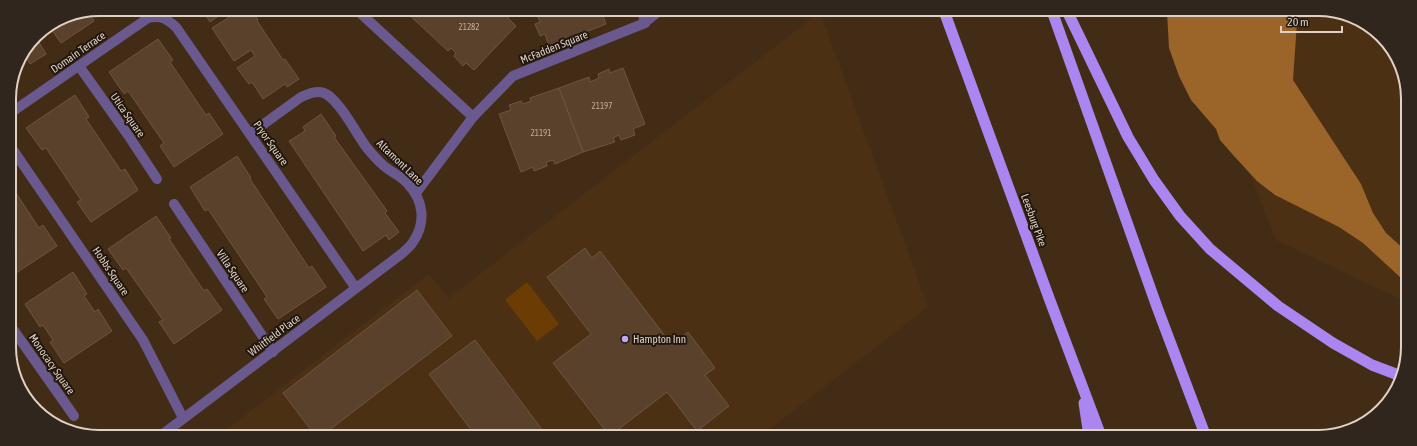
<svg xmlns="http://www.w3.org/2000/svg" width="1417" height="446" viewBox="0 0 1417 446" font-family="'Asap Condensed',sans-serif">
<style>
.built{fill:#4c3014}
.green{fill:#6b3d04}
.water{fill:#9b6429}
.building{fill:#59412b;stroke:#6e553f}
.lines{fill:none;stroke-linecap:round;stroke-linejoin:round}
.service{stroke:#6a598e;stroke-width:9}
.minor{stroke:#6a598e;stroke-width:10}
.trunk{stroke:#ac86f0;stroke-width:11}
.poi-dot{fill:#c0a8f3;stroke:#22170e;stroke-width:1.5}
.labels{text-anchor:middle;stroke-width:4;stroke-linejoin:round;paint-order:stroke}
.number-label{font-size:9px;fill:#bead9e}
.street-label{font-size:11px;fill:#dfd1c4;stroke:#22170e}
.poi-label{font-size:11px;fill:#dfd1c4;stroke:#22170e;text-anchor:start}
.rim{fill:none;stroke:#dfd1c4;stroke-width:2}
</style>
<rect width="100%" height="100%" fill="#432c16"/>
<g class="built">
<polygon points="820,12 928,307 762,435 221,434 429,274 449,298"/>
<polygon points="1187,12 1342,12 1386,39 1406,82 1405,301 1276,240"/>
</g>
<polygon class="green" points="527,282 559,324 537,341 505,300"/>
<polygon class="water" points="1167,12 1292,12 1297,22 1293,80 1361,184 1373,213 1386,233 1405,250 1405,279 1401,278 1363,243 1339,227 1275,195 1257,181 1234,156 1220,140 1216,129 1191,100 1179,76 1169,48"/>
<g class="building">
<polygon points="99,9 109,9 99,16 95,10"/>
<polygon points="202,9 251,9 258,20 257,21 283,60 285,59 299,79 287,87 285,84 263,99 252,82 249,84 237,68 255,56 251,50 234,61 212,28 231,16 227,10 210,22"/>
<polygon points="404,10 506,10 511,14 508,18 516,26 474,70 466,63 463,66 454,56 456,53 451,48 448,51"/>
<polygon points="531,10 605,10 606,12 602,13 606,24 549,46 545,34 540,36 535,24 540,22 537,15 533,16"/>
<polygon points="88,11 94,21 61,43 49,26 65,16"/>
<polygon points="35,36 46,54 30,64 23,52"/>
<polygon points="158,39 173,60 170,62 206,115 209,113 223,134 174,167 160,146 164,143 128,91 124,94 109,72"/>
<polygon points="18,61 23,69 14,75"/>
<polygon points="623,68 645,124 633,129 635,135 621,140 619,135 613,138 615,142 583,152 559,88 589,77 590,82 599,78 598,74 609,69 610,73"/>
<polygon points="559,88 583,152 555,164 553,160 546,162 547,166 534,171 533,167 521,172 499,114 511,110 509,105 521,101 523,104 531,101 530,98"/>
<polygon points="75,95 89,117 86,119 121,171 125,169 138,190 91,222 77,202 81,200 46,148 42,150 26,128"/>
<polygon points="321,114 336,136 334,137 387,211 385,213 399,232 389,240 386,235 363,251 289,141 305,131 303,127"/>
<polygon points="237,156 251,178 250,179 309,268 312,266 326,287 278,319 264,299 267,297 208,209 205,211 190,187"/>
<polygon points="10,184 39,228 43,225 57,246 10,277"/>
<polygon points="156,216 171,238 169,239 204,291 207,289 222,310 174,344 159,322 163,320 126,268 123,270 108,249"/>
<polygon points="585,248 592,258 600,251 672,345 688,332 715,368 705,375 729,406 697,431 667,392 611,435 609,435 553,363 591,334 547,277"/>
<polygon points="73,272 87,294 84,296 95,312 98,309 112,331 64,363 50,342 53,340 43,325 40,327 25,304"/>
<polygon points="417,290 452,336 324,434 314,434 283,393"/>
<polygon points="475,340 546,435 475,435 429,374"/>
<polygon points="26,392 39,411 31,407 25,393"/>
</g>
<g class="lines">
<polyline class="service" points="645,23 661,10"/>
<g class="minor">
<polyline points="357,10 473,117"/>
<polyline points="79,66 128,135 157,179"/>
<path d="M9,114L148,18C161,15 167,19 176,27L355,287"/>
<polyline points="9,144 143,340 183,418"/>
<polyline points="416,193 473,117 513,76 645,23 642,10"/>
<polyline points="174,204 273,352"/>
<polyline points="10,325 74,416"/>
<path d="M163,434L400,255C405,251 410,247 413,242C426,223 424,201 408,184C401,176 391,172 384,166C378,161 372,154 367,148C357,135 339,99 324,93C316,90 308,94 301,97L250,134"/>
</g>
<g class="trunk">
<polyline points="944,11 1049,298 1101,436"/>
<polyline points="1052,11 1157,307 1206,437"/>
<polyline points="1067,11 1128,137 1154,180 1180,216 1210,249 1278,306 1333,343 1372,365 1401,376"/>
<polyline points="1084,403 1089,436"/>
</g>
</g>
<circle class="poi-dot" cx="625" cy="339" r="4"/>
<g class="labels">
<g class="number-label">
<text x="469" y="30">21282</text>
<text x="602" y="109">21197</text>
<text x="541" y="136">21191</text>
</g>
<g class="street-label">
<text transform="translate(554 47) rotate(-22)" y="4">McFadden Square</text>
<text transform="translate(78 52) rotate(-35)" y="4">Domain Terrace</text>
<text transform="translate(128 115) rotate(55)" y="4">Utica Square</text>
<text transform="translate(271 143) rotate(55)" y="4">Pryor Square</text>
<text transform="translate(400 162) rotate(44)" y="4">Altamont Lane</text>
<text transform="translate(1034 220) rotate(70)" y="4">Leesburg Pike</text>
<text transform="translate(111 271) rotate(56)" y="4">Hobbs Square</text>
<text transform="translate(233 271) rotate(56)" y="4">Villa Square</text>
<text transform="translate(274 335) rotate(-37)" y="4">Whitfield Place</text>
<text transform="translate(52 364) rotate(55)" y="4">Monocacy Square</text>
</g>
<g class="poi-label">
<text x="633" y="343">Hampton Inn</text>
</g>
</g>
<path d="M0 0H1417V446H0ZM99 16H1318A83 83 0 0 1 1401 99V347A83 83 0 0 1 1318 430H99A83 83 0 0 1 16 347V99A83 83 0 0 1 99 16Z" fill="#31261d" fill-rule="evenodd"/>
<path class="rim" d="M99 16H1318A83 83 0 0 1 1401 99V347A83 83 0 0 1 1318 430H99A83 83 0 0 1 16 347V99A83 83 0 0 1 99 16Z"/>
<path d="M1281 26v6h61v-6" fill="none" stroke="#dfd1c4" stroke-width="2"/>
<text x="1287" y="26" font-size="12" fill="#dfd1c4" stroke="#22170e" stroke-width="3" paint-order="stroke">20 m</text>
</svg>
